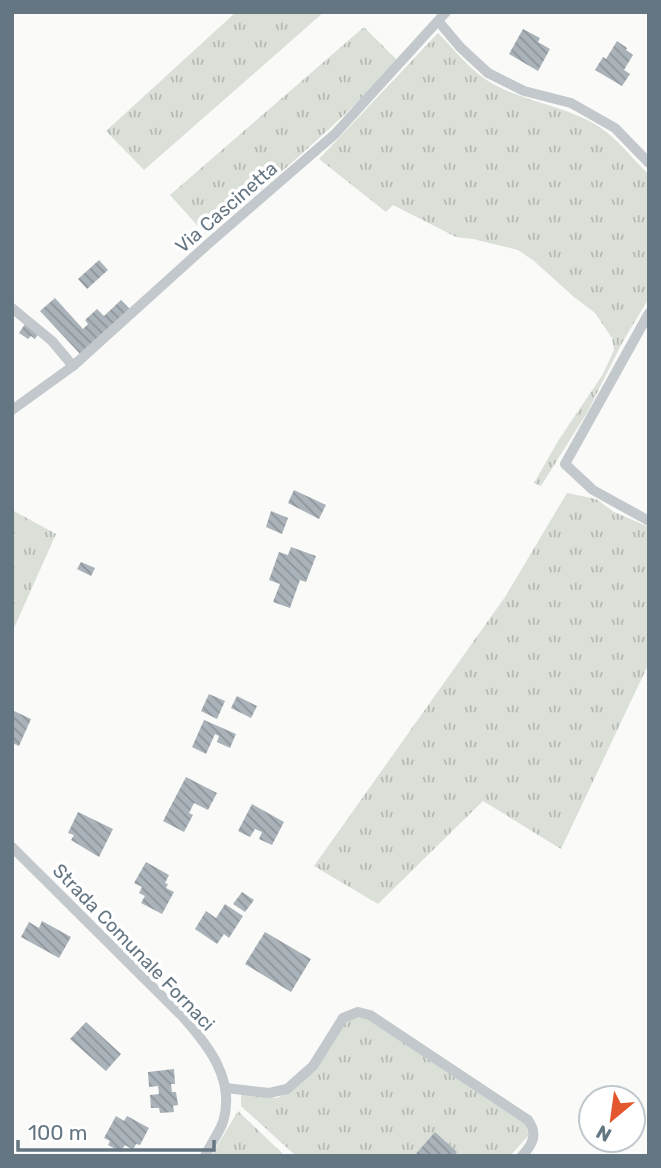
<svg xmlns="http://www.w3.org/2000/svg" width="661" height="1168" viewBox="0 0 661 1168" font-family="Rubik,sans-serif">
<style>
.grass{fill:url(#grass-tufts)}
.building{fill:url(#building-back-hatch)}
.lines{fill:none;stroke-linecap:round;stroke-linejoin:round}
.street{stroke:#c3c8cc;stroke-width:10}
.labels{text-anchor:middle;stroke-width:7;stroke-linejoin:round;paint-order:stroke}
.street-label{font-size:19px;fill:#657683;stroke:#fff}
</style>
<defs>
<pattern id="grass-tufts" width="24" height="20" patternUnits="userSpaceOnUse" patternTransform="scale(1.75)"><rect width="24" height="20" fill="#dadfd7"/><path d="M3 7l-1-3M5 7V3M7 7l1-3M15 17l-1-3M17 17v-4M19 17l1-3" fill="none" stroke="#b4b9b4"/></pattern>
<pattern id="building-back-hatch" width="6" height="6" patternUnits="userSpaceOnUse" patternTransform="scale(1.75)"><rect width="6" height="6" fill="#aab3b9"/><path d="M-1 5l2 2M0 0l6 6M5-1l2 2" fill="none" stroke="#8e969c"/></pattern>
</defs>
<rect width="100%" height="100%" fill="#fafaf8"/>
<g class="grass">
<polygon points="236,12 324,12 144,170 106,131"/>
<path d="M364,27L398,61C339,124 274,178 210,234H205L170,195Z"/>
<path d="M438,33C455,50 471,72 493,84C526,102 566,106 598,126C618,139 633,159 649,175V298L622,343L588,411L541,486L534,483L558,441L603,374L614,350L612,338L595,313L574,297L534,261L518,250L473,239L456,237L393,205L386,212L319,159Z"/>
<polygon points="567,493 596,499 614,512 649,527 649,663 561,849 483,801 378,904 314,866 505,597"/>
<polygon points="12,510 56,534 14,628 12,628"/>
<polygon points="353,1016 370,1018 524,1121 529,1135 510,1156 296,1156 241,1106 241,1094 277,1098 287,1093 343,1023"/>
<polygon points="238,1111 285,1156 211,1156"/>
</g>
<g class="building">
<polygon points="523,29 540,38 538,42 550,49 538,71 509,54"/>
<polygon points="617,41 627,48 626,50 633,55 624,70 630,74 622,86 595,70 603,57 606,59"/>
<polygon points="99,260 108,270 87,289 78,279"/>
<polygon points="55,298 83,329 88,324 85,320 97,309 104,316 121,300 131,310 82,356 40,311"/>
<polygon points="25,324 39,333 35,339 31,336 28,339 19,333"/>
<polygon points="294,490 326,505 319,519 288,503"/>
<polygon points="271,511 288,518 282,534 266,527"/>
<polygon points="291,547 316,556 306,582 300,580 290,608 273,602 280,584 269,580 279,552 288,555"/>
<polygon points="81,562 95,568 91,576 77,569"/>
<polygon points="209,694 225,701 217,719 201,711"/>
<polygon points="237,696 257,706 251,718 231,708"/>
<polygon points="12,710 31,719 19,746 12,743"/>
<polygon points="204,720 236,734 230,748 217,742 219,736 215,734 206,754 192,747"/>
<polygon points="186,777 217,793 208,810 194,803 189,813 193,815 184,832 163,821"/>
<polygon points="252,804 284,822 272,845 259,839 262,832 255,829 250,837 238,831"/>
<polygon points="78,812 113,829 99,857 71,840 74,835 68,833"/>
<polygon points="146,862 169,875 165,883 168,884 166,888 174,892 162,914 141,903 145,896 139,893 142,887 134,883"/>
<polygon points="242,892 254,900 245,912 233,904"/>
<polygon points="225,904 243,916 229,938 224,934 217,944 195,929 206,911 216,918"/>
<polygon points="42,921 71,937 59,958 21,937 29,922 39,928"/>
<polygon points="265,932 311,959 291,992 245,964"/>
<polygon points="86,1022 121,1054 106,1071 70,1039"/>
<polygon points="174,1069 175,1084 171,1084 172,1092 176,1092 178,1105 173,1106 174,1112 160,1113 159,1108 151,1108 150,1095 159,1094 158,1086 149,1087 148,1072"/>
<polygon points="116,1116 124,1121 127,1116 149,1128 140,1145 136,1144 133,1150 125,1145 121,1152 108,1145 110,1141 104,1138"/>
<polygon points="435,1132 457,1152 454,1156 414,1156"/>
</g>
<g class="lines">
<g class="street">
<polyline points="439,22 460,47 488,73 524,91 571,103 615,128 649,163"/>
<polyline points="12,308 52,341 73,366"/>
<polyline points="649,313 565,464 593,490 649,521"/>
<polyline points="12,410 73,366 208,244 335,134 446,12"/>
<path d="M12,847L182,1016C208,1045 236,1080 223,1122C219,1133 210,1145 205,1156"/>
<path d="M225,1088L269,1093L287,1089L313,1066L343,1018L358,1012L370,1015L528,1120C538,1134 533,1144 522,1156"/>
</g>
</g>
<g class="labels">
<g class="street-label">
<text transform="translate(226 207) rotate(-41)" y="7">Via Cascinetta</text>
<text transform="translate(134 947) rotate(46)" y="7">Strada Comunale Fornaci</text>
</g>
</g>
<rect width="661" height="1168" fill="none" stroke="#657683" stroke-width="28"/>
<g transform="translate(612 1119) rotate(209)"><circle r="33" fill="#ffffff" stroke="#c1c8cd" stroke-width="2"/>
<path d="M0-5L12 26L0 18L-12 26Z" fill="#e4572e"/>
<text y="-10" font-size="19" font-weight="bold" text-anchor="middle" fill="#657683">N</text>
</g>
<path d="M18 1140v10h196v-10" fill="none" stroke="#657683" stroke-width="3.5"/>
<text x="28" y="1140" font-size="21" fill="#657683" stroke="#ffffff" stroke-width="5" paint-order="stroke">100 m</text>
</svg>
